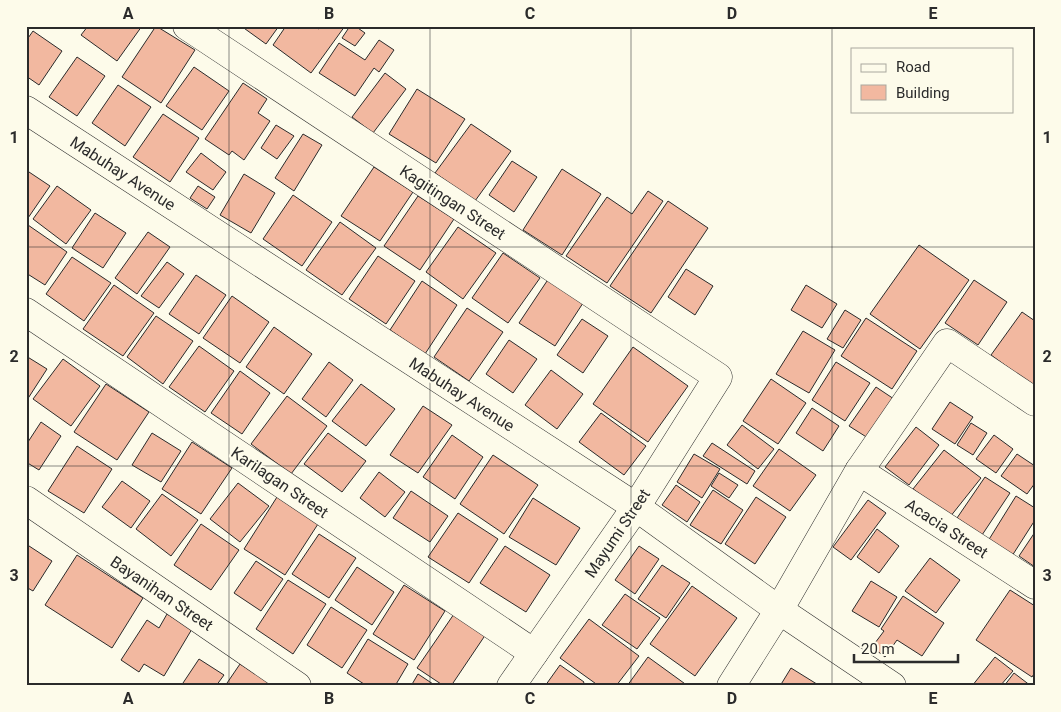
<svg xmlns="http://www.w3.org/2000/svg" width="1061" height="712" viewBox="0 0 1061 712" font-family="Roboto,sans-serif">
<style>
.building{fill:#f2b8a0;stroke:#2b2b2b}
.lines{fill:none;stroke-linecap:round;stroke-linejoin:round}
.street-casing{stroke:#2b2b2b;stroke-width:29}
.street{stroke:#fdfbea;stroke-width:28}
.grid{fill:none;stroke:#2b2b2b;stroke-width:1;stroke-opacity:0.55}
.labels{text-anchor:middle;stroke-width:4;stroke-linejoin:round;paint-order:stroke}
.street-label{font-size:16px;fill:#2b2b2b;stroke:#fdfbea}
.neatline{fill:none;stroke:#2b2b2b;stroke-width:2}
.grid-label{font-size:16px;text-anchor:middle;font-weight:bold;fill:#2b2b2b}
</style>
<rect width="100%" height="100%" fill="#fdfbea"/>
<g class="building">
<polygon points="88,26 142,26 117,61 81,35"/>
<polygon points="156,26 195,50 161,103 122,77"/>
<polygon points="241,26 279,26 266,44"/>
<polygon points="286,26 314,26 319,29 321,26 345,26 311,73 273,45"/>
<polygon points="350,26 355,26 365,33 355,46 342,38"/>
<polygon points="33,31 62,51 39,85 26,76 26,41"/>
<polygon points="379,40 394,50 379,72 374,68 355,96 319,73 339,43 365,60"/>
<polygon points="77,57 105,76 77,116 49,97"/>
<polygon points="194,67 229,91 202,130 166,106"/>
<polygon points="385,73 406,89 373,133 352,117"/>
<polygon points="243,83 267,99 258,113 270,121 244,160 232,151 229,155 205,139"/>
<polygon points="118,85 151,107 125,146 92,123"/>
<polygon points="417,89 465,119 436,163 389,134"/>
<polygon points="163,114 199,138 170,182 133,157"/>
<polygon points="471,124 511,151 475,201 435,173"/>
<polygon points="276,125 294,136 277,159 261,148"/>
<polygon points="303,134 322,145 294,191 275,178"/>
<polygon points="201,153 226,172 213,190 186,172"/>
<polygon points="512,161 537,177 514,212 489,195"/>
<polygon points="374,167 413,192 380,241 341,216"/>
<polygon points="562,169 601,194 562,255 523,230"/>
<polygon points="26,170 50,186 28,218 26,217"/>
<polygon points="244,174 275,193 251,233 220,215"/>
<polygon points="57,186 91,210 66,244 33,219"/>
<polygon points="198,186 215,197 207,209 190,198"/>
<polygon points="648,191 663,201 607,283 566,256 607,197 632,214"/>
<polygon points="293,195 332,222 302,266 263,239"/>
<polygon points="418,196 454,219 420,270 384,246"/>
<polygon points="668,201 708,228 651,313 610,286"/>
<polygon points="95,213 126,233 103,268 72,248"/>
<polygon points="340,222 376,248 342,295 306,270"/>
<polygon points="28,225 67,252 45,285 26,273 26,228"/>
<polygon points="458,227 496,253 463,299 426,272"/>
<polygon points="148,232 170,247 137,294 115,278"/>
<polygon points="919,245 969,280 920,349 870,314"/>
<polygon points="503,253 540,278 508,323 472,298"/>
<polygon points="378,256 415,281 386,324 349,299"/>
<polygon points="72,257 111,283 84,321 46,294"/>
<polygon points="167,262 184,274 159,308 141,296"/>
<polygon points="686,269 713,286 695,315 668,297"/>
<polygon points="196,275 226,295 199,334 169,314"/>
<polygon points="549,278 585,300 555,346 519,323"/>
<polygon points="974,280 1007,302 978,345 945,323"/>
<polygon points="422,281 457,305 425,354 390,330"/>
<polygon points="114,285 154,313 123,356 83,329"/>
<polygon points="806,285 837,304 822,328 791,310"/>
<polygon points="232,296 269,322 240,363 203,338"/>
<polygon points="467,308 503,332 469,381 434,357"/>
<polygon points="845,310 861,320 843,348 827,339"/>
<polygon points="1022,312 1035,321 1035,387 991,355"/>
<polygon points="156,316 193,341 163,384 127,357"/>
<polygon points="866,318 917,351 892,389 841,356"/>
<polygon points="582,319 608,336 583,373 557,355"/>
<polygon points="274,327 312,354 284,394 246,367"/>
<polygon points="803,331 835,350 809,393 776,374"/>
<polygon points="509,340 537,359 513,393 486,374"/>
<polygon points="199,346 234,371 205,412 169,387"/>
<polygon points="633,347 688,386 648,442 593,404"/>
<polygon points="26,356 47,369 27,400 26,399"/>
<polygon points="63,359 100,386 71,426 33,399"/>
<polygon points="329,362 353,380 326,417 302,399"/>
<polygon points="836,362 870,383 845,421 812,400"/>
<polygon points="551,370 583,394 557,429 525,405"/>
<polygon points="240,371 270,393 242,434 211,413"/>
<polygon points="771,379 806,403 778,444 743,421"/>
<polygon points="106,384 149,412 117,460 74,432"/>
<polygon points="361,384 395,409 366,446 332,421"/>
<polygon points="876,387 894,399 868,438 849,426"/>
<polygon points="287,396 327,426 291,474 251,444"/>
<polygon points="950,402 973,417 955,444 932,429"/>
<polygon points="423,406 452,425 418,473 390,455"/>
<polygon points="812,408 839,426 823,451 796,433"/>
<polygon points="601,413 646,446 624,475 579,442"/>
<polygon points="41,422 61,436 39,470 26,462 26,445"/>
<polygon points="971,423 987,433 973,455 957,445"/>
<polygon points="742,425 774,449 758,469 727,445"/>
<polygon points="916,427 939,445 909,485 885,467"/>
<polygon points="152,433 181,451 161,482 132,465"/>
<polygon points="328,433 366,461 342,492 304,464"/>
<polygon points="452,435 483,457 455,499 423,477"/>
<polygon points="994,435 1013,449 996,473 976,459"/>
<polygon points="192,442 232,468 201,514 162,489"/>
<polygon points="712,443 755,471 747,484 703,456"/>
<polygon points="77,446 112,469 84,513 48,491"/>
<polygon points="779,449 816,475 790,511 753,486"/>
<polygon points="944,450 981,478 950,517 913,489"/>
<polygon points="694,454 720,469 702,498 677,482"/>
<polygon points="1017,454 1035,466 1035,483 1027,494 1001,476"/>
<polygon points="493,455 538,485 504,534 460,504"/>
<polygon points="379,472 405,492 385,517 360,498"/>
<polygon points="719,473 738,485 729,498 711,486"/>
<polygon points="985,477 1010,493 982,535 957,518"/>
<polygon points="122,481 150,501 131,528 102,507"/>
<polygon points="238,483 269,506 240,542 210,519"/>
<polygon points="676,485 700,502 687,522 662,505"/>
<polygon points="713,490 743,510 721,544 690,525"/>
<polygon points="411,491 448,516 430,542 393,518"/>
<polygon points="162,494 198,520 171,556 136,529"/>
<polygon points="1016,496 1035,508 1035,520 1012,556 988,541"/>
<polygon points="277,497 318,524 285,575 244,549"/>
<polygon points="756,497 786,517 755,564 725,544"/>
<polygon points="533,498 580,528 556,565 509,537"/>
<polygon points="868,500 886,513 851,560 833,547"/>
<polygon points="458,513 498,539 469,583 428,557"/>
<polygon points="201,524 239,550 211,590 174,565"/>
<polygon points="877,529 899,546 879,573 857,557"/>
<polygon points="1035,532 1035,567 1019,556"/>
<polygon points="319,534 356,558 329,598 292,574"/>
<polygon points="26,544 52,561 33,591 26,587"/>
<polygon points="505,546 550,575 526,612 480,583"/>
<polygon points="639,546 659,559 635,594 615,580"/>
<polygon points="77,555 143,598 112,648 45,605"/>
<polygon points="930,558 960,580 936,613 905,591"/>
<polygon points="256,561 283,579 261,611 234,593"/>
<polygon points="662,565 690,583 666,618 638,599"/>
<polygon points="357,567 394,592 372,625 335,600"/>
<polygon points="288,580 326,604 293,654 256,629"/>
<polygon points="871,581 897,597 879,627 852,611"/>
<polygon points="404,585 445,611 414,660 373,634"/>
<polygon points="692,586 737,618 695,676 650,644"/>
<polygon points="1010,590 1035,606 1035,672 1032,677 976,640"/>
<polygon points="625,594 660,618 637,649 602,625"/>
<polygon points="903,596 944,623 922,656 897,640 885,657 872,647 884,631 881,629"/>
<polygon points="331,607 367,630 342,668 307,645"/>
<polygon points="167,614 192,629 164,676 144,664 139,672 121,660 147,620 159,628"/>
<polygon points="454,614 486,634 451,686 444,686 417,668"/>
<polygon points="589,619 639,656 616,686 599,686 560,658"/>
<polygon points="368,639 408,664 395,686 367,686 347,673"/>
<polygon points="648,657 688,686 627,686"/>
<polygon points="995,657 1013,671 1000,686 972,686"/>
<polygon points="199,659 224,675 216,686 181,686"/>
<polygon points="240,664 273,685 272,686 225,686"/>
<polygon points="560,665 584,682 582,686 545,686"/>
<polygon points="791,668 820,686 780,686"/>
<polygon points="1014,673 1031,686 1004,686"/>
<polygon points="418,674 436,686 411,686"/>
</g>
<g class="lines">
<defs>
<g id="street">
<polyline points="187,26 718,377 636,507 511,686"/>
<polyline points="26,110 636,507 779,610 892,686"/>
<polyline points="26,312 534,653"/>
<polyline points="859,471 1035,585"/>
<polyline points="26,500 297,686"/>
<polyline points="731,686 779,610 859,471 947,343 1035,402"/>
</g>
</defs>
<use href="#street" class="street-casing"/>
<use href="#street" class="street"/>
</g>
<path class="grid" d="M229,26V686M430,26V686M631,26V686M832,26V686M26,247H1035M26,466H1035"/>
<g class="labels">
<g class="street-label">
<text transform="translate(123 173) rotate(33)" y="6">Mabuhay Avenue</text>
<text transform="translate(453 202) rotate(33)" y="6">Kagitingan Street</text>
<text transform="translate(462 394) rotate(33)" y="6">Mabuhay Avenue</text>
<text transform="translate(280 482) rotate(34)" y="6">Karilagan Street</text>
<text transform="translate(947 528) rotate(33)" y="6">Acacia Street</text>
<text transform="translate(617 533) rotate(-56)" y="6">Mayumi Street</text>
<text transform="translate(162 593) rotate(34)" y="6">Bayanihan Street</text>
</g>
</g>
<rect width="1061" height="712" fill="none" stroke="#fdfbea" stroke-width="55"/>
<rect x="851" y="48" width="162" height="65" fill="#fdfbea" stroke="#a9a89e"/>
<rect x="861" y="64" width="25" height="8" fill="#fdfbea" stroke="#a9a89e"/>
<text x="896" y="72" font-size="15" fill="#2b2b2b">Road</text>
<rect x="861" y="85" width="25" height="15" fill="#f2b8a0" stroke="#a9a89e"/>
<text x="896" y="98" font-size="15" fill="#2b2b2b">Building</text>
<path d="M854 654v8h104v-8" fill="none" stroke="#2b2b2b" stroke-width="2.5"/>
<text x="861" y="654" font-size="15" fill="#2b2b2b" stroke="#fdfbea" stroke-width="4" paint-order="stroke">20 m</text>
<rect x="28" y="28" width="1006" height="656" class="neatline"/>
<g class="grid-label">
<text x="128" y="19">A</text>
<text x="329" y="19">B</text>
<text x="530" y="19">C</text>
<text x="732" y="19">D</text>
<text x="933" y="19">E</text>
<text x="14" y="143">1</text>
<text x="1047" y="143">1</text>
<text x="14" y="362">2</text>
<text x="1047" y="362">2</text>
<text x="14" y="581">3</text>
<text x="1047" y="581">3</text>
<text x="128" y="704">A</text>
<text x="329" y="704">B</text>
<text x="530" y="704">C</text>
<text x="732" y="704">D</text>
<text x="933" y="704">E</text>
</g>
</svg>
